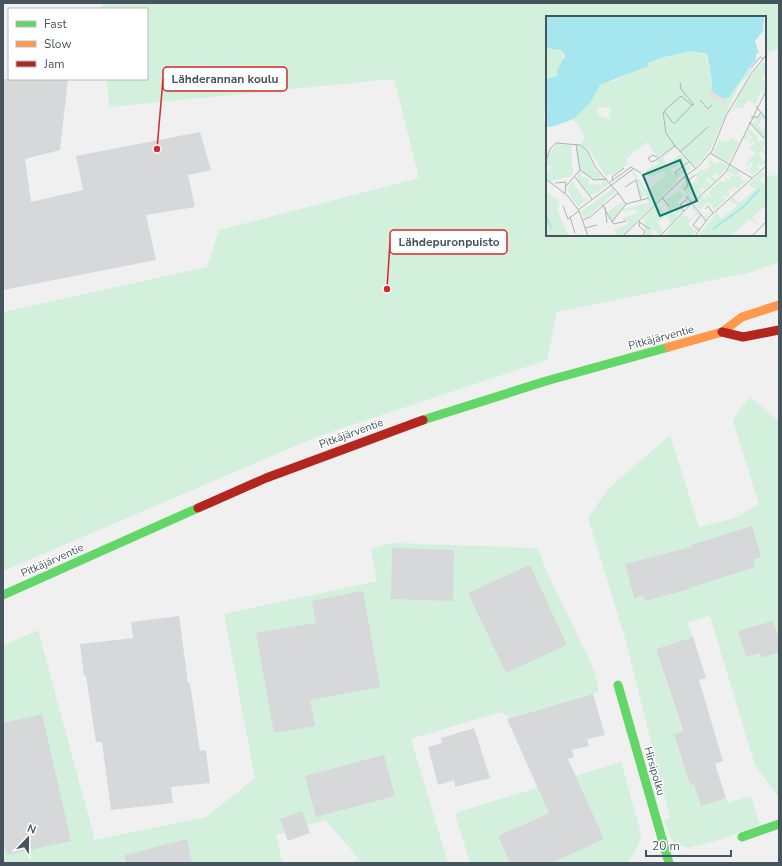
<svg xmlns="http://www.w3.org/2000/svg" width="782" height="866" viewBox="0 0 782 866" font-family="'Nunito Sans',sans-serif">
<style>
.green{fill:#d3f0dc}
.building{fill:#d6d8d9}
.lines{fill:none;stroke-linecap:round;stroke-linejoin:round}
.fast{stroke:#63d668;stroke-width:9}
.slow{stroke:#ff974d;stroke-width:9}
.jam{stroke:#b3261e;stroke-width:9}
.labels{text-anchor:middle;stroke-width:3;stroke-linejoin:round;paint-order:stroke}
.street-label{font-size:11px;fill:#46545d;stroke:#fff}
.inset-river{fill:none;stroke:#a6e6ef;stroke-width:2}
.inset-road{fill:none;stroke:#acb2b5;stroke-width:1}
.view{fill:#0f766e;fill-opacity:0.15;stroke:#0f766e;stroke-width:2}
.inset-edge{fill:none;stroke:#46545d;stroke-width:2}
.leader{fill:none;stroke:#d62828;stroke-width:1.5}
.callout-dot{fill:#d62828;stroke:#fff;stroke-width:1.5}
.callout{fill:#fff;stroke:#d62828;stroke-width:1.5}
.callout-label{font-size:12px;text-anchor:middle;font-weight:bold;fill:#46545d}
</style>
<rect width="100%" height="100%" fill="#f0f0f0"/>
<g class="green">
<polygon points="102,3 779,3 779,49 765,53 765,17 547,17 547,110 543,111 547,132 547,235 765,235 765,177 779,174 779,262 748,273 557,312 547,360 316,437 3,571 3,312 207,267 219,230 419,178 394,79 109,107 107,79 147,79 147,9 102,9"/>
<polygon points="751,397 771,415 779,421 779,797 775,793 755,765 710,616 687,622 693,637 656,649 682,731 674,734 690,785 694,784 701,805 726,798 728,803 751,796 760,826 715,841 688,848 680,846 672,841 664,820 670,818 625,638 588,518 608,489 670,435 699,527 735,518 759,504 733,421 741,407"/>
<polygon points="390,543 538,548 545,568 593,667 599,690 593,694 510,718 501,712 411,739 448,863 351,863 359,859 325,820 276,835 283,863 3,863 3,646 38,630 95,840 206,817 255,778 224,614 377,581 371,549"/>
<path d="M621,762L641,833C639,845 635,854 627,863H551L549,813L498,836L510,863H470L455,813Z"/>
</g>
<g class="building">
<polygon points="3,79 68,79 60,150 25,159 31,202 83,190 76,156 200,132 211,170 188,175 195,207 146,215 156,260 3,290"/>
<polygon points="752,526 761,557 753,560 755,567 689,588 689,589 645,601 643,595 634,598 625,564 691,547 691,545"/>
<polygon points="392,548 454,550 453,601 391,599"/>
<polygon points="530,565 567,645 506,673 468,593"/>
<polygon points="363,591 380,687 310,700 315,726 274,733 256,633 316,623 312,601"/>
<polygon points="179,616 188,683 190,683 200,751 206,750 210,783 171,787 173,803 111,810 102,742 96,742 86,676 84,676 80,644 133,638 131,622"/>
<polygon points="773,621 779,640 779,652 761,658 760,653 746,657 738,631"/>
<polygon points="693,637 706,678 699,680 723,761 715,764 726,798 701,806 694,784 690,785 674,734 683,731 656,649"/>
<polygon points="593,694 605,735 587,739 589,746 572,750 574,757 568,759 604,839 551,863 510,863 498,836 549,813 507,719"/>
<polygon points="42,714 71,841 7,855 3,838 3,723"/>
<polygon points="474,728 490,778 455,787 454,780 438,785 428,747 442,743 441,738"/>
<polygon points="384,755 395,796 316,817 305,776"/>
<polygon points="302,811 310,833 288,841 280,819"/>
<polygon points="187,839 192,863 126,863 125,855"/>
</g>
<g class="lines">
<g class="fast">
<polyline points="423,420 546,381 669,347"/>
<polyline points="3,595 198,508"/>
<polyline points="618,685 669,863"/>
<polyline points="742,837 779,824"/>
</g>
<polyline class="slow" points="669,347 722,332 742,317 779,305"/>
<g class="jam">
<polyline points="722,332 743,337 779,330"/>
<polyline points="198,508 266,478 423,420"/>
</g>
</g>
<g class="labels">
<g class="street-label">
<text transform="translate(661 337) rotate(-15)" y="4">Pitkäjärventie</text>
<text transform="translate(351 433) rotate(-20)" y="4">Pitkäjärventie</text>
<text transform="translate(52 560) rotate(-24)" y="4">Pitkäjärventie</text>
<text transform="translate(655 771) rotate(74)" y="4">Hirsipolku</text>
</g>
</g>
<g transform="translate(546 16)">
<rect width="220" height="220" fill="#f0f0f0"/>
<path d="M6,28L17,35V58L0,68V30ZM128,31L160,39L166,65L165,74L176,82H182L193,64L204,53L207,54L192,71L164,134L151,150L148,151L129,131L111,141L101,126L80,143L82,147L78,151L66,159L65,157L60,160L43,133L35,129L39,120L28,103L44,87L54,69L75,62ZM52,91L66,92L63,99L65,103L54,100L51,95ZM216,46L220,48V57L215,63L220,67V77L216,75L213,78L210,89L202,84L197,92L193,91L185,97L197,72ZM216,98L220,104L216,103L212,109L213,111L218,108L214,112L216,114L220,110L218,115L220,118V128L216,131L220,135V141L216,135L212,138L220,146L216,150L213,148L211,150L214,152L206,159L203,155L207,148L202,145L204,151L202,155H197L204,152L201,149L198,151L202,144L210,137L203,132L209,127L207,126L204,129L202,123H199L201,127L197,123L200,116L203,123L207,122L202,118V111L212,122L211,125H219L204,106H210L206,102H211ZM185,122L193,126L182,147L167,138L173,124L182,126ZM10,128L25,129L27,158L25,161L6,164L5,168L0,163V157L6,151L1,148L2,141ZM32,129L41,135L49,153L63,168L50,177L44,179L30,161L34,155L35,160L43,163V168L56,169L57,164L48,163L37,157L32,150L30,132ZM129,132L117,142L122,149L134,138L142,147L138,149L135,146L125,154L128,158L143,148L145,152L130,163V166L78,218L70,220L68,213L81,209L82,205L75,203L91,197L90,194L75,195L78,191L79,193L103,186L92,166L99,182L95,181L91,165L85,155L87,154L101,175L120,159L117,155L104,162L100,154L112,148L111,144ZM166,141L165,145L171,149L173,145L182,150L172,162L171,157L167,159L166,161L171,163L167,167L162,161L160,163L165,169L159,174L156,171L153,173L156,176L152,181L150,182L142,175L145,183L149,184L146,186L135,171L137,167L142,170L140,165L144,164L145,168L152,164L149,158L154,155H151L156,153L158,155L165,150L162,147ZM184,151L194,156L188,163L194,158L195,164H201L191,173L189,170L182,175L184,179L182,181L176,178L178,180L175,183L181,182L168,194L162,186L157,190L154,194L158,200L166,195L159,202L148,187L150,185L148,187L154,190L151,184L157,179L158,183L161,181L158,178H161L163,182L165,179L162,175H166L164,172L170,170L174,164L178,167L180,164L178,160L183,164L185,161L181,157L186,160L189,159L181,156ZM216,156L219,159L214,164L217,167L220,164V189L206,202L215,210L203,203L185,220H152L171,196L175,203L192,189L183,185L187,181L193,187L210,173L202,169ZM26,165L37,182L42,183L32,191L21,174ZM65,170L69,176L42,201L38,202L34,196L65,174ZM0,175L14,186L11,193L22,220H0ZM133,175L139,180L131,186L137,195L130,198V193L126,194L132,201L125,208L120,200L112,206L117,216L113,220L108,213L105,215L106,220H98L101,217L97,211L100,209L97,203L111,188L118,197L122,194L124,191L119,184ZM77,185L78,186L77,189L68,205L65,204L62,196ZM144,190H147L154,199H150L142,208L148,214L151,213L146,220H123L121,216L136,199L145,203L149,199L150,197Z" fill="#d3f0dc" fill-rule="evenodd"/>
<path d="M165,74L180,83L178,88L172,83L167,84L161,80Z" fill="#e4e1dc"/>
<path d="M0,0H218L217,15L209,25L213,37L210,38V43L182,82H176L165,74L166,65L161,38L144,35L114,42L102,47V50L54,69L44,87L28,103L5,111L0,110V63L12,60L11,54L19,40L15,34L0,32Z" fill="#a6e6ef"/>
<path class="inset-river" d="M0,201L6,213M167,213L197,191L214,173"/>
<path class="inset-road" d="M205,52L214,41L218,43M134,66L135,73L148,89M154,84L162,93L166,89M210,90L220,103M117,96L120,117L129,130M205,101H212L215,96M203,106L218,122M127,107L118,95L135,80L146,89M128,108L147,88M134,136L162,111M164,137L206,162M112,142L107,139L102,142L105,146L110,144L129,130L150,153M0,145L4,133L10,127L34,129L41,134L50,152L72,177L44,201L37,204M34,154L48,164L61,163M131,159L129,156L143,146M29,161L46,183M138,161L143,164L149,159M138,161L152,151L166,135L180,100L205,58L220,39M0,163L22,180L33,195L42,220M67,164L66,161L78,152M64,166L85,151L95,157M9,167L20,166L19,177M20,170L34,154L30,128M79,171L90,164L95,184M138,173L142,170L140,163M140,180L160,205M116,181L123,191M149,185L180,156L219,77M56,188L66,206L80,188L72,177M80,188L103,182M17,190L22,203L33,195M59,191L61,207M159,193L162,190L167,197M32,194L87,153M138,195L134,189L142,182M24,201L29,217M92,205L104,213M66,206L68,208L80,205M94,206L93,210L99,216L96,220M39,212L51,209M153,214L147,209L155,199M77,220L140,159M114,220L146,187M149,220L163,201L220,150M206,220L220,206"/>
<path class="view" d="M134,144L151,185L114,200L97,159Z"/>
<rect width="220" height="220" class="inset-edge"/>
</g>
<path class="leader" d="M157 149L163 79M387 289L390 242"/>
<g class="callout-dot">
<circle cx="157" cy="149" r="4"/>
<circle cx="387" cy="289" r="4"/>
</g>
<g class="callout">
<rect x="163" y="67" width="124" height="24" rx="4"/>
<rect x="390" y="230" width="117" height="24" rx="4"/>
</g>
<g class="callout-label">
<text x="225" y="83">Lähderannan koulu</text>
<text x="449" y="246">Lähdepuronpuisto</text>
</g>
<rect width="782" height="866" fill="none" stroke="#46545d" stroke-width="8"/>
<rect x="8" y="8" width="140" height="72" fill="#ffffff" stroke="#b5bbbe"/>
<rect x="16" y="21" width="20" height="6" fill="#63d668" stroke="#b5bbbe"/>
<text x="44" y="28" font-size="12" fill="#46545d">Fast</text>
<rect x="16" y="41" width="20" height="6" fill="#ff974d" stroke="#b5bbbe"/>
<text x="44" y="48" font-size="12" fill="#46545d">Slow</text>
<rect x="16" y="61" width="20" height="6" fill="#b3261e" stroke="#b5bbbe"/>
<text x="44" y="68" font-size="12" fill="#46545d">Jam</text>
<g transform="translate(28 838) rotate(22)" stroke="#ffffff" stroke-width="3" paint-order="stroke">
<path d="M0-3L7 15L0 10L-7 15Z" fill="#46545d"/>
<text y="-6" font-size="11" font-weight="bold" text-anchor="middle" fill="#46545d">N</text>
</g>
<path d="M646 850v6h85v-6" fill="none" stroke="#46545d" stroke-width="2"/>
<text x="652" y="850" font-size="12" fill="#46545d" stroke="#ffffff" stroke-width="3" paint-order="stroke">20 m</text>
</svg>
